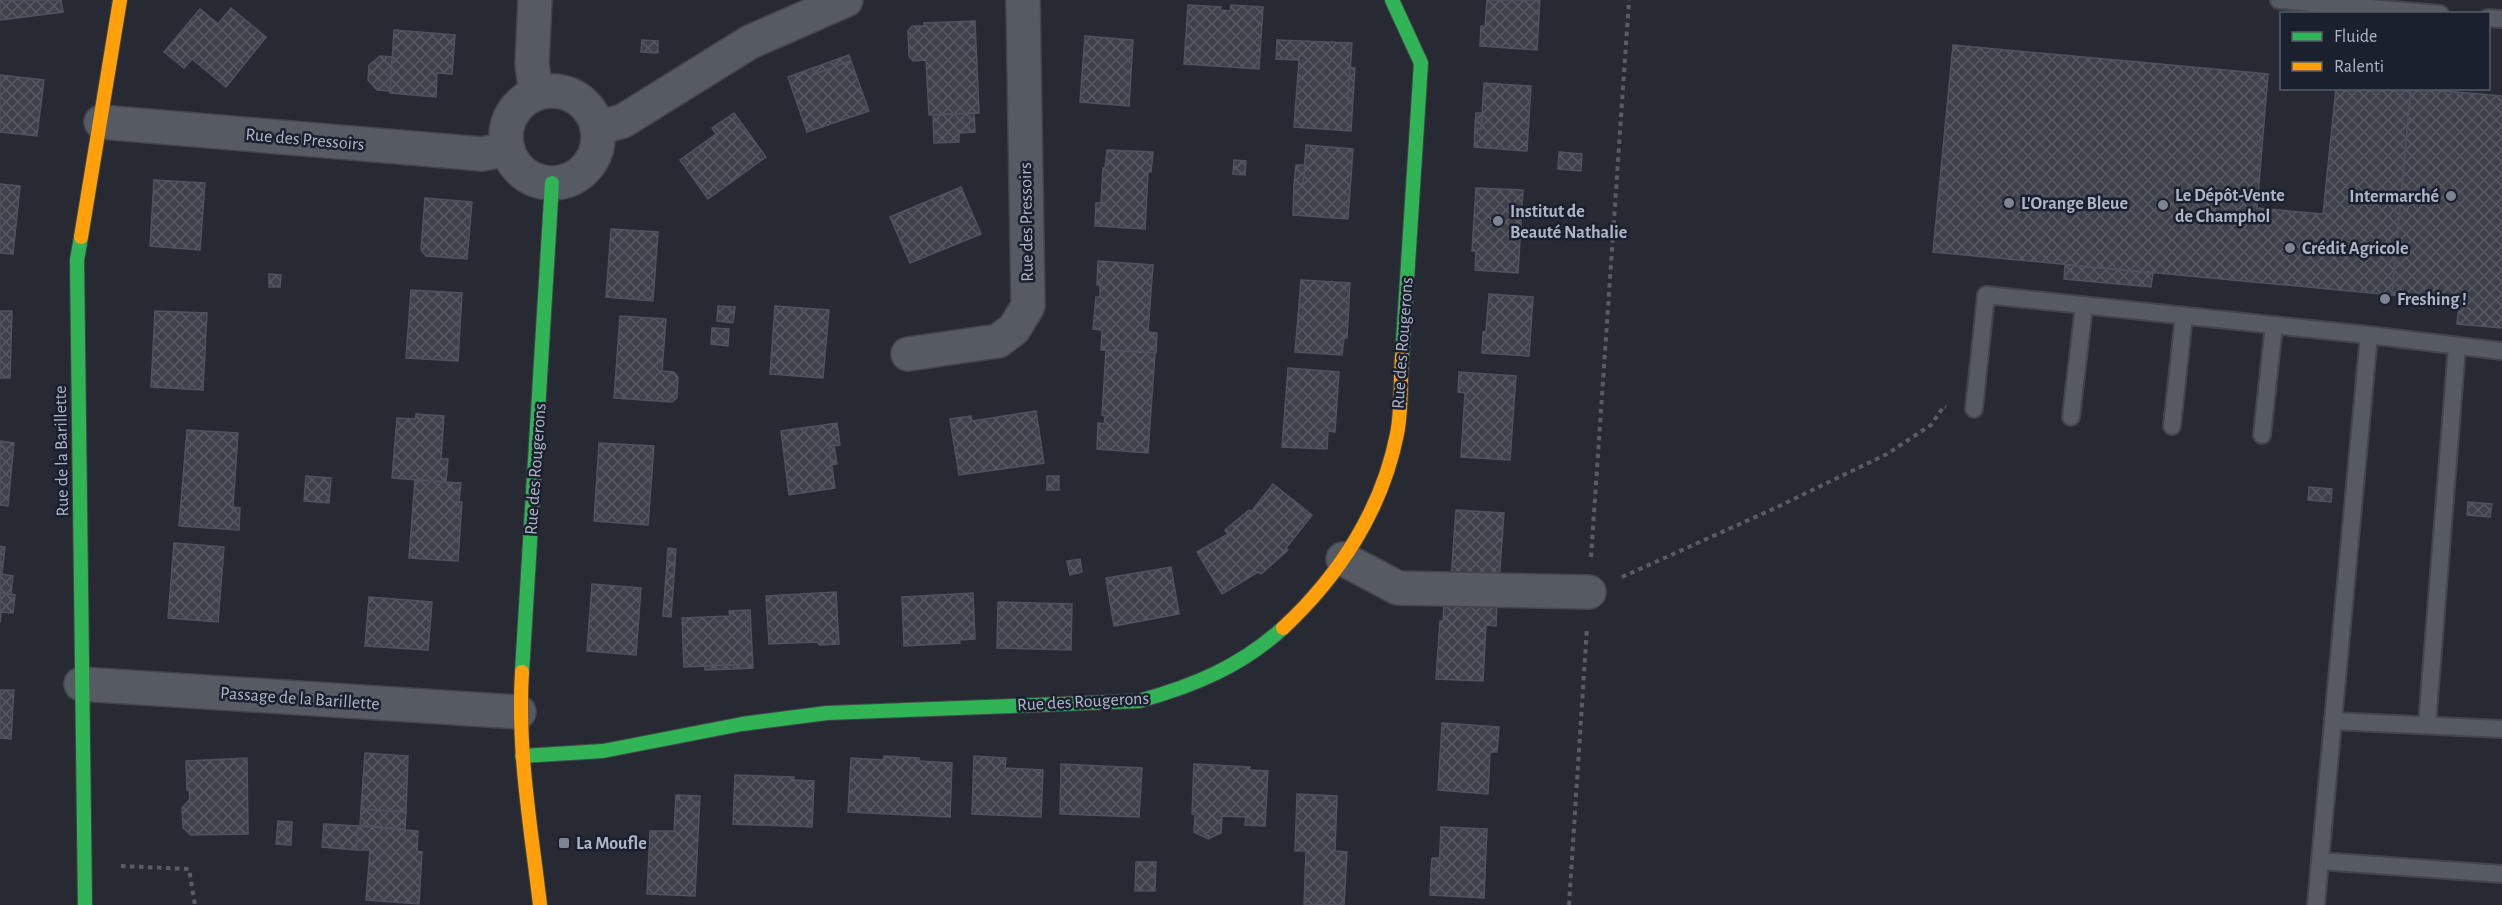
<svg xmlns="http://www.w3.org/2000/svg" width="2502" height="905" viewBox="0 0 2502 905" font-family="'Alegreya Sans',sans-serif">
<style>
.building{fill:url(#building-cross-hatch);stroke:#4e525c;stroke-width:1.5}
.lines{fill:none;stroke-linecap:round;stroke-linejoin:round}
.lane-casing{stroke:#43454c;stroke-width:20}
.street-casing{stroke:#43454c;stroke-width:36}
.fast-casing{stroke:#43454c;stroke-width:16}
.slow-casing{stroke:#43454c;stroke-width:16}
.path{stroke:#595c64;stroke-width:4;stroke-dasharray:4.5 4.5;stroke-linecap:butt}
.lane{stroke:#565a62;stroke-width:16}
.street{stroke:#565a62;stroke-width:33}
.fast{stroke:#30b455;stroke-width:14}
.slow{stroke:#ff9f0a;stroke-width:14}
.poi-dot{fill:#7f8493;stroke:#1a202e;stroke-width:2}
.labels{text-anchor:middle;stroke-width:5;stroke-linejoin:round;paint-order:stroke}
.street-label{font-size:18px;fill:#afb5c6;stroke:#1a202e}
.poi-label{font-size:18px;font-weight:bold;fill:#afb5c6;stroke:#1a202e;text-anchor:start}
</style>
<defs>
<pattern id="building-cross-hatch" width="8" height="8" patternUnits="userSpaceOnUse" patternTransform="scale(1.5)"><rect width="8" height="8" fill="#3e414a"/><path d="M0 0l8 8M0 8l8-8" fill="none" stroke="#575a63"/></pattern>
</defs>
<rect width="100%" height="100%" fill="#272a33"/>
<g class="building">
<polygon points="0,0 61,0 63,12 0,20"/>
<polygon points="1487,0 1540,0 1537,50 1480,46 1481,26 1485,27"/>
<polygon points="1188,5 1221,7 1220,10 1230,11 1231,5 1263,7 1259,69 1184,64"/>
<polygon points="231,8 266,37 226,87 192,59 184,68 164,52 200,9 218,24"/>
<polygon points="975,21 979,113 929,115 926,60 913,61 909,56 908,31 912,26 925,26 924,23"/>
<polygon points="394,30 455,35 452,74 437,73 436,97 390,93"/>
<polygon points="1085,36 1133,40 1129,106 1080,102"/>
<polygon points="642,40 658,41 658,53 641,52"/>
<polygon points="1277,40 1352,43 1348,98 1353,99 1351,131 1294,127 1299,60 1276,59"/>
<polygon points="1953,45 2268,74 2257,208 2323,214 2336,88 2411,88 2392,295 1933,252"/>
<polygon points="849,55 851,61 815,74 813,68"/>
<polygon points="380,56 392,57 390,91 377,90 368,80 369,65"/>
<polygon points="851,61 869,111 807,132 788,77 813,68 815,74"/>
<polygon points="1350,67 1355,68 1353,99 1348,98"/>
<polygon points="0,75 44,80 37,136 0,132"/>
<polygon points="1484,83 1531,86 1527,151 1474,147 1475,128 1481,129"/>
<polygon points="2411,88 2502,96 2502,328 2457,324 2459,302 2392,295"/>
<polygon points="734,113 766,157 708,199 680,160 716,134 712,128"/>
<polygon points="974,113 975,132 959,133 959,142 934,143 933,115"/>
<polygon points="1476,113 1482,113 1481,129 1475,128"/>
<polygon points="1306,145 1353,149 1348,219 1293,215 1294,184 1303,184"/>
<polygon points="1107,150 1153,152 1151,172 1148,172 1145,229 1095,226 1096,203 1101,203 1103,168 1105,168"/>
<polygon points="1559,152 1582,154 1581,171 1558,169"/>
<polygon points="1234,160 1246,161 1245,175 1233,174"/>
<polygon points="1296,165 1305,165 1303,184 1294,184"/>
<polygon points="154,180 205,183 200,250 150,246"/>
<polygon points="0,184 20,186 13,254 0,253"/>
<polygon points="961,187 981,234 910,263 890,217"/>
<polygon points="1476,188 1523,190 1518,273 1475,270 1476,251 1472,251"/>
<polygon points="425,198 472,202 467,259 426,256 421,250"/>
<polygon points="611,229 658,232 653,301 606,297"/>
<polygon points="1098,261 1153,265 1148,332 1157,333 1156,353 1101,350 1102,330 1093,329 1096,297 1100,297 1100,285 1097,285"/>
<polygon points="2065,265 2153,273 2151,287 2064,279"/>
<polygon points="269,274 281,275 280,287 269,287"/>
<polygon points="1301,280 1350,283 1347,338 1344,338 1342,355 1295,352"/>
<polygon points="411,290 462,293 458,361 406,358"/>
<polygon points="1489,294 1533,297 1529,356 1482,353 1483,332 1486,331"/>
<polygon points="718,306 735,307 733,323 717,321"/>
<polygon points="775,306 829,310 823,378 770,374"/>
<polygon points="0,311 12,311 10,378 0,378"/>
<polygon points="155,311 207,313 203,390 151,387"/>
<polygon points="620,316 666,319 662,371 674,372 678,377 677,398 672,402 614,398"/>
<polygon points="712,328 729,329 728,346 711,344"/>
<polygon points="1106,350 1155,353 1148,453 1097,449 1098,423 1104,424 1105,416 1102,415"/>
<polygon points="1288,368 1339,372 1335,432 1328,431 1327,449 1282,447"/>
<polygon points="1459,372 1516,376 1510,460 1461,457 1465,393 1458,392"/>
<polygon points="1036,411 1044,463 959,475 950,419 971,416 972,421"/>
<polygon points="416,414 444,416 441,459 448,459 446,482 392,478 397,418 415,419"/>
<polygon points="837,423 840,445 829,446 835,488 789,495 781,431"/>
<polygon points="187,430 238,433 233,507 240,508 239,530 179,526"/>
<polygon points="0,441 14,443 8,506 0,505"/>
<polygon points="599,443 654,446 648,525 594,521"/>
<polygon points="834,445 837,464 831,465 829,446"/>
<polygon points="306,476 331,478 329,503 304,501"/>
<rect x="1047" y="476" width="12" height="14"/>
<polygon points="415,480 461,483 459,502 462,502 458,561 409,558"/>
<polygon points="1273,484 1312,515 1286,548 1288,550 1261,574 1258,572 1222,594 1197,552 1228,534 1225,530 1249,510 1251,512"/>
<polygon points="2309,487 2332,489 2331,502 2308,500"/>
<polygon points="2468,502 2492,504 2490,517 2467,515"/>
<polygon points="1456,510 1504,513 1499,581 1451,579"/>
<polygon points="174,543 224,547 218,622 168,618"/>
<polygon points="0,546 5,547 2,574 13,576 11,594 0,593"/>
<polygon points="668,548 676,549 671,617 663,616"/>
<polygon points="1080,559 1082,572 1070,575 1067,561"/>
<polygon points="1171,567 1179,614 1114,626 1106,578"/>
<polygon points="592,584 641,588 636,655 587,651"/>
<polygon points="836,592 839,644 819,645 818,642 769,644 766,596"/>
<polygon points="0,593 15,595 13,613 1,612 0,623"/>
<polygon points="973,593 975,639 959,640 960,643 904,646 902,597"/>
<polygon points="369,597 432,602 428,650 365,646"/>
<polygon points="1444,601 1497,604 1496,626 1486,625 1483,681 1436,679 1440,621 1443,621"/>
<polygon points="998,602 1072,604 1071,650 997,648"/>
<polygon points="750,610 753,668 734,669 734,665 684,667 682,618 730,616 729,611"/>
<polygon points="734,665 734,669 705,670 705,666"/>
<polygon points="0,690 14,690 11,739 0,738"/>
<polygon points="1442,723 1499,727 1497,752 1490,752 1488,794 1438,790"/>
<polygon points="365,753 408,756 406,812 361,809"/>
<polygon points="884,756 919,758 919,761 952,763 950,817 848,812 851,758 883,760"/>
<polygon points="974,756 1006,758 1005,768 1043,770 1041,817 972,814"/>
<polygon points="247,758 248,834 191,835 183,828 182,808 190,799 189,790 187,790 186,761"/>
<polygon points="1061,764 1142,768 1139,817 1060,814"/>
<polygon points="1194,764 1250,767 1249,770 1268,771 1265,826 1245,825 1246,817 1222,816 1221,833 1208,839 1194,832 1195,815 1192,814"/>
<polygon points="735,775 794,777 794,780 814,781 812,827 733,824"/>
<polygon points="1297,794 1337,796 1335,851 1347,852 1344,905 1304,905 1306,851 1295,851"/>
<polygon points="676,795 700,796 695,896 647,894 650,831 674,831"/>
<polygon points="361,809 406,812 405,829 360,825"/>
<polygon points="278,821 292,822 291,845 276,844"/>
<polygon points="324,824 358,826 356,850 322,847"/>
<polygon points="358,826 418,831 417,851 422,852 419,904 366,900 370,850 356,850"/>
<polygon points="1441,827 1487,829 1484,898 1430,895 1431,871 1439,871"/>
<polygon points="1432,858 1440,858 1439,871 1431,871"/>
<polygon points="1136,862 1156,862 1155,891 1135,891"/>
</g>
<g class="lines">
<defs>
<g id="lane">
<polyline points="2279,0 2440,14"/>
<polyline points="2488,18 2502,19"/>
<polyline points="2502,351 2369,335 2320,861 2502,874"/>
<polyline points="1974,409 1986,295 2369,335"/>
<polyline points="2071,417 2084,306"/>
<polyline points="2172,426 2184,316"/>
<polyline points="2262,435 2274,325"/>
<polyline points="2333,721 2502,729"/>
<polyline points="2427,725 2457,346"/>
<polyline points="2316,905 2320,861"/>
</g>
<g id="street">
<polyline points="535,0 532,64 536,94"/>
<circle cx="552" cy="137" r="46"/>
<polyline points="101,122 482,154 508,149"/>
<polyline points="597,128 623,121 750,42 846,0"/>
<polyline points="908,354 998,341 1014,329 1028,306 1023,0"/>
<polyline points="1343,559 1398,588 1589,592"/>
<polyline points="81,684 519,712"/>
</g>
<g id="fast">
<polyline points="1392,0 1421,63 1402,357"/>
<polyline points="81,237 77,260 85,905"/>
<polyline points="522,672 552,183"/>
<path d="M522,756L603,751L742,724L827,713L1139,701C1193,686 1240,667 1283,628"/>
</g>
<g id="slow">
<polyline points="81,237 120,0"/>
<path d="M1283,628C1339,576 1382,510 1397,434C1402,410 1400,382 1402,357"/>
<path d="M522,672C517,750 531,828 540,905"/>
</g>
</defs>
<use href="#lane" class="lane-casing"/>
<use href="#street" class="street-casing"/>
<use href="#fast" class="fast-casing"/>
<use href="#slow" class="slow-casing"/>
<g class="path">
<polyline points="1591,557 1629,0"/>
<polyline points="1622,577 1771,510 1887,454 1931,425 1944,406 1946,407"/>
<polyline points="121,866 189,869 195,905"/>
<polyline points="1569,905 1587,627"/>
</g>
<use href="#lane" class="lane"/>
<use href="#street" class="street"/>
<use href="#fast" class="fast"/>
<use href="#slow" class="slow"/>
</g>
<g class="poi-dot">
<circle cx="2451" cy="196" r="6"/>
<circle cx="2009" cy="203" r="6"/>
<circle cx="2163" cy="205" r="6"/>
<circle cx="1498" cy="221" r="6"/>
<circle cx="2290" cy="248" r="6"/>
<circle cx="2385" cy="299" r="6"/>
<rect x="558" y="837" width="12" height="12" rx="3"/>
</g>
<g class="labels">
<g class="street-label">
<text transform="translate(305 139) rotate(5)" y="6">Rue des Pressoirs</text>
<text transform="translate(1026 222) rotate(-91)" y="6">Rue des Pressoirs</text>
<text transform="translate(1402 343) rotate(-86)" y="6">Rue des Rougerons</text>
<text transform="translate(61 451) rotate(-91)" y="6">Rue de la Barillette</text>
<text transform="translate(535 469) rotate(-86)" y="6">Rue des Rougerons</text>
<text transform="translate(300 698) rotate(4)" y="6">Passage de la Barillette</text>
<text transform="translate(1083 701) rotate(-3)" y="6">Rue des Rougerons</text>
</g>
<g class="poi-label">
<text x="2175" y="201">Le Dépôt-Vente<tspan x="2175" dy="21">de Champhol</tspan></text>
<text x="2439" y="202" text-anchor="end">Intermarché</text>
<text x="2021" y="209">L'Orange Bleue</text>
<text x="1510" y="217">Institut de<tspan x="1510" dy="21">Beauté Nathalie</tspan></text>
<text x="2302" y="254">Crédit Agricole</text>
<text x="2397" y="305">Freshing !</text>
<text x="576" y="849">La Moufle</text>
</g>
</g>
<rect x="2280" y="12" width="210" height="78" fill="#1a202e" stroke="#565c6b" stroke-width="1.5"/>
<rect x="2292" y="32" width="30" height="9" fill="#30b455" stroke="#565c6b" stroke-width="1.5"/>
<text x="2334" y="42" font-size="18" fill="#afb5c6">Fluide</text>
<rect x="2292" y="62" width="30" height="9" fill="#ff9f0a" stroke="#565c6b" stroke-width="1.5"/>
<text x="2334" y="72" font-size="18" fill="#afb5c6">Ralenti</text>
</svg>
